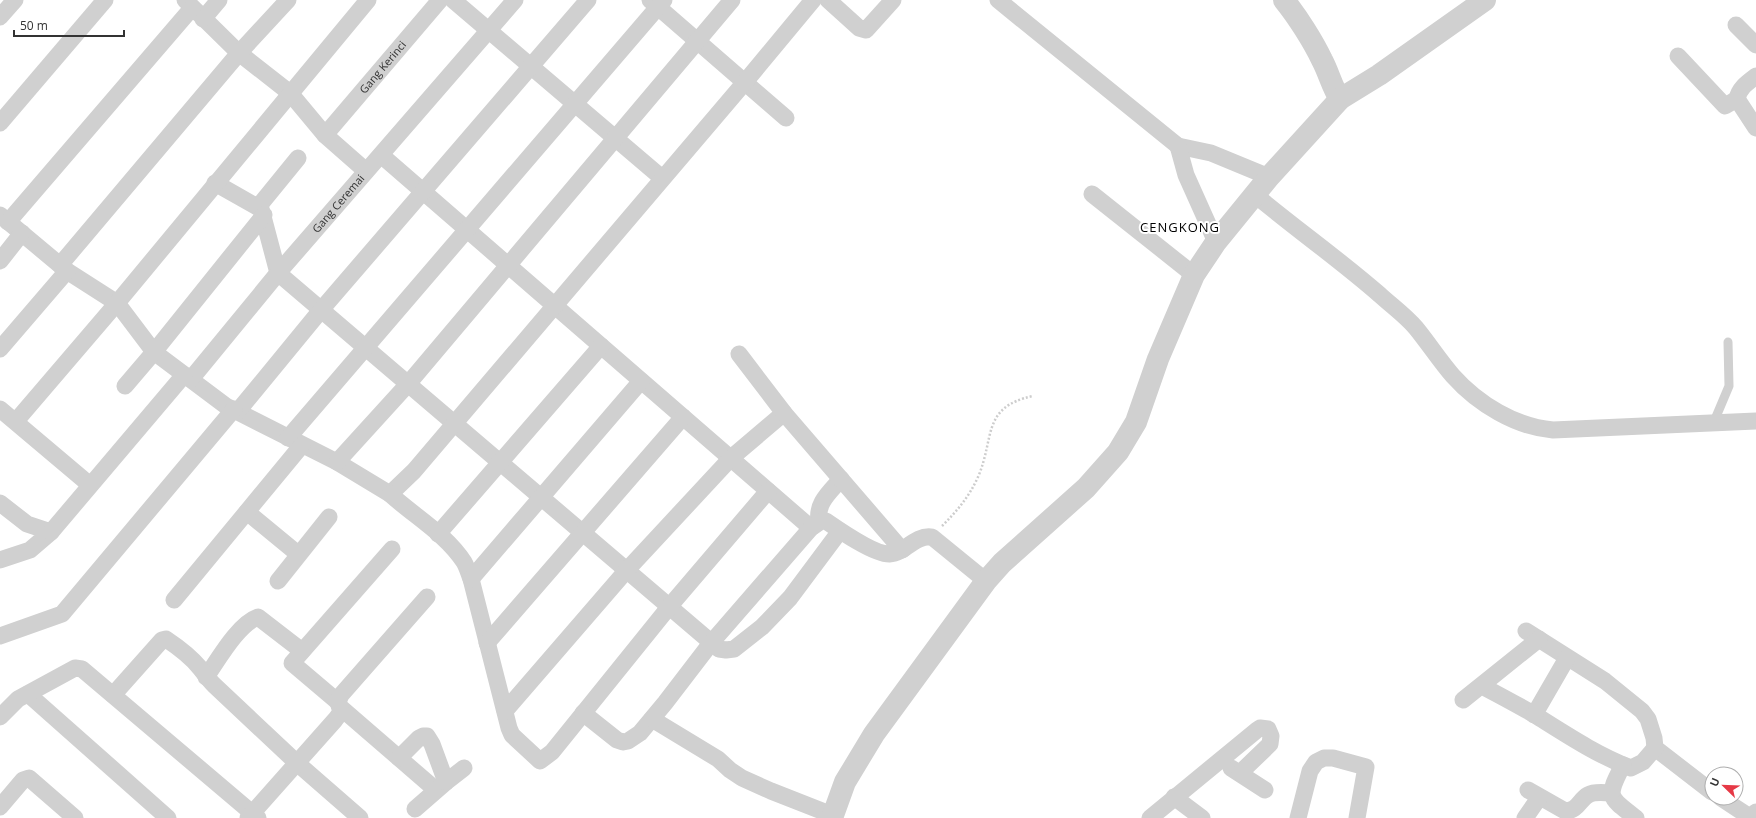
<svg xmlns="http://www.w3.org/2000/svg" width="1756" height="818" viewBox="0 0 1756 818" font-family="'Open Sans',sans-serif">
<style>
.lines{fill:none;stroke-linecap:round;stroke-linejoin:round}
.path{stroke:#cdcdcd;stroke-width:2.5;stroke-dasharray:2 2;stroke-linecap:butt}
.service{stroke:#d0d0d0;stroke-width:9}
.minor{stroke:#d0d0d0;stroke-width:17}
.tertiary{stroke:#d0d0d0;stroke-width:22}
.labels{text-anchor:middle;stroke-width:4;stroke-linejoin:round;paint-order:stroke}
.street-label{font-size:11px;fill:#333;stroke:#fff}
.quarter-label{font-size:13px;letter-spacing:1px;fill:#000;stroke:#fff}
</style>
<rect width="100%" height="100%" fill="#fff"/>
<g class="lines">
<path class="path" d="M942,526C957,511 969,497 978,477C995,438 981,407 1033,396"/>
<polyline class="service" points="1713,424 1729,386 1728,342"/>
<g class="minor">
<polyline points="185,0 239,53 290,93 325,135 366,171"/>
<polyline points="453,0 662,178"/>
<polyline points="650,0 786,118"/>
<polyline points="828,0 859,28 866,30 893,0"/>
<polyline points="998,0 1178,146 1211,153 1269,177"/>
<polyline points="0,17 15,0"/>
<polyline points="203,19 219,0"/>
<polyline points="1736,25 1756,45"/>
<polyline points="1678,56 1725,106 1737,99"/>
<path d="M1756,76C1748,82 1739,88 1737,99L1756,128"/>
<polyline points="0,123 105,0"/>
<path id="s1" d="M325,135L440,0"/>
<polyline points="1178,146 1186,175 1216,242"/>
<polyline points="381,155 811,528"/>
<polyline points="215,183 261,209 278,273 719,649 726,650 734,649 762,627 790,598 840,531"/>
<polyline points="1092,194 1194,275"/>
<path d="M1254,194C1296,229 1340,260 1380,295C1392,306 1406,316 1416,328C1429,344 1440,361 1453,376C1478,404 1516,427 1553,430L1756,421"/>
<polyline points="258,207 298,158"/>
<polyline points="0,215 67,271 117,303 154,352 226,406 337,462 390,494 414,471 745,82 813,0"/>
<polyline points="8,222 192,8"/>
<polyline points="0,261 22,233"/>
<polyline points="60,265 239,53 288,0"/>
<polyline points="0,349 67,271"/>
<path id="s2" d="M191,379L278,273L515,0"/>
<polyline points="125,386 154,352 264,215"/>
<polyline points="0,409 90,485"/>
<polyline points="238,411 321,310 588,0"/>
<polyline points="16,421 117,303 368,0"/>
<polyline points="288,438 664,0"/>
<polyline points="337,462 408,384 732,0"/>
<path d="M390,494C414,516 446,534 464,562C467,567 469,574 471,579L509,728L512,735L540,761L552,752L669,607L768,491"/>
<polyline points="0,503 27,524 51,532 30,550 0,560"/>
<polyline points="247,512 298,554"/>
<path d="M819,522C816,503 829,493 841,479"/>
<polyline points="51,532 184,375"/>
<polyline points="438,534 601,346"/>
<path d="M902,550C911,544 921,535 932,537L986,581"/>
<polyline points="471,579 641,381"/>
<polyline points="278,581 329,517"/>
<polyline points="174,600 302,445"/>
<polyline points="1526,631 1605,681 1642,711 1648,719 1654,738 1655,748 1712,792"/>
<polyline points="0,636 62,614 234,409"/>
<polyline points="487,643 683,417"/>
<path d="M206,677C218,660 238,624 258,617L302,651"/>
<path d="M1482,686C1499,695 1518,705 1535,715C1567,735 1597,755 1631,768L1643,762L1655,748"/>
<polyline points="28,694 168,818"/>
<path d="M113,695L162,640L166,639C178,647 191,657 200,668C205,674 208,679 214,685L297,763L360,818"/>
<polyline points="1463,700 1539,639"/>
<polyline points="338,702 292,663 392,549"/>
<polyline points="340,707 436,790"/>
<polyline points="505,711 626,571 731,458 784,413"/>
<path d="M583,713L617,740L623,742L628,741L640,733L665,703L711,643L811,528L821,521H826C839,530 875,555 890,554C894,554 898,552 902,550L784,413L739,354"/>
<polyline points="1534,715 1567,658"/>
<polyline points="0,717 18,699 75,668 82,669 258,818"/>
<polyline points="652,719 718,759 730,770 742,778 771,791 832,815"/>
<polyline points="399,758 419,738 423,736 427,736 432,744 446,782 415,809"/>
<path d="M1623,765C1606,797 1608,797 1636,818"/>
<polyline points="1231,768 1265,790"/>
<polyline points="446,782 464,768"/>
<path d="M1528,790L1565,811C1578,811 1579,800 1588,795C1595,791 1604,793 1611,793"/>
<polyline points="1174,797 1202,818"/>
<polyline points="1721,798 1750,817 1756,812"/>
<polyline points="0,807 23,780 29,778 75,818"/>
<polyline points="248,818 335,720 341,712 338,702 341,695 427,597"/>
<polyline points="1150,818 1257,730 1260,728 1268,729 1271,736 1270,744 1240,773"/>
<polyline points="1298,818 1310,771 1316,762 1324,758 1333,758 1366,767 1357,818"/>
<polyline points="1525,818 1539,798"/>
</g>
<g class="tertiary">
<path d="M1284,0C1297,16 1313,41 1322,60C1329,73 1332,87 1340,99"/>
<polyline points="832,818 845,782 874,734 986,581 1002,563 1086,488 1118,452 1136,422 1158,359 1194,275 1216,242 1269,177 1340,99 1379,75 1485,0"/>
</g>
</g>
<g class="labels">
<g class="street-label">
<text dy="4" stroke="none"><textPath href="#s1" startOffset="89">Gang Kerinci</textPath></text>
<text dy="4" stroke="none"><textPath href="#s2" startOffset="229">Gang Ceremai</textPath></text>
</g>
<g class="quarter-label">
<text x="1180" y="232">CENGKONG</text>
</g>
</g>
<g transform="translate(1724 786) rotate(293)"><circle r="19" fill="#ffffff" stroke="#adadad"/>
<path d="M0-3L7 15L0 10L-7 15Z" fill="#e63946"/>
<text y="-6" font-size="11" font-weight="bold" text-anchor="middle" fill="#333333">U</text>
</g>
<path d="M14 30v6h110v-6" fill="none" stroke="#333333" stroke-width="2"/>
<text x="20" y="30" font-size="12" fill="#333333" stroke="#ffffff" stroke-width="3" paint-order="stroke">50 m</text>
</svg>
